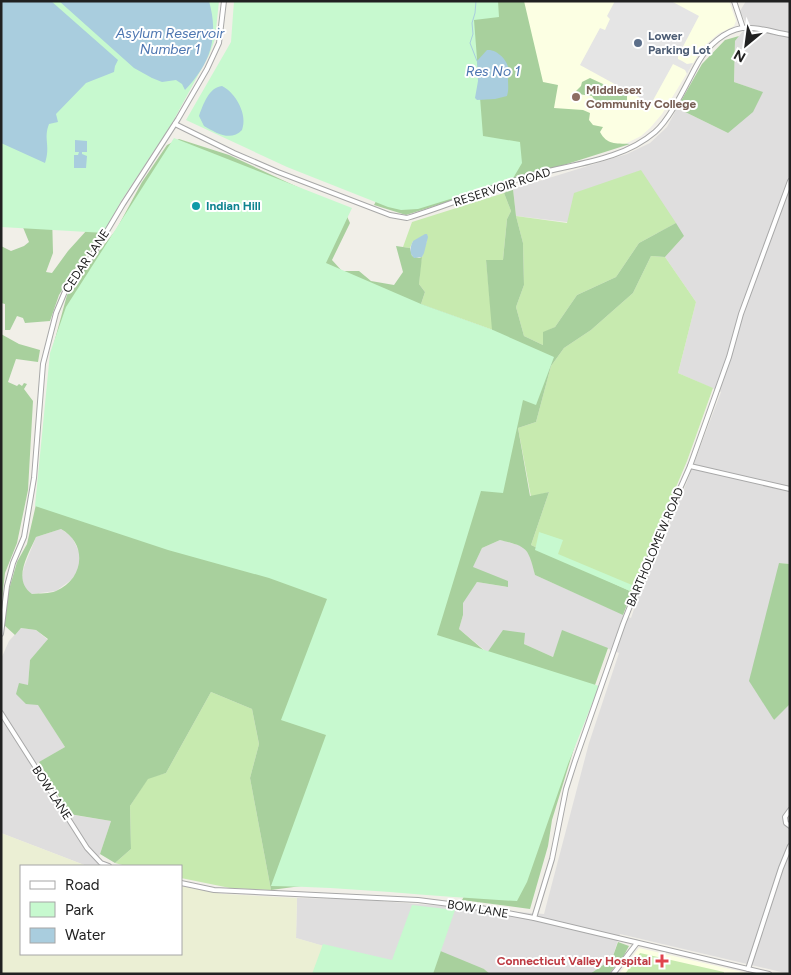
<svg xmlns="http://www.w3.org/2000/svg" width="791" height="975" viewBox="0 0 791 975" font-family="Figtree,sans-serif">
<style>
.residential{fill:#dfdede}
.education{fill:#fcffe3}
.farmland{fill:#ebefd4}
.grass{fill:#c7eaaf}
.forest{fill:#a8d09d;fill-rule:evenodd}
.park{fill:#c7f9cf}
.parking{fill:#e5e5e5}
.water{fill:#a9cdde}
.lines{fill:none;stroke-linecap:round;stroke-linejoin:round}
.stream{stroke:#a9cdde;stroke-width:1}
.minor-casing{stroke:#a8a8a8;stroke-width:6}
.minor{stroke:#fff;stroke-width:4}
.service-dot{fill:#5c6f8a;stroke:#fff;stroke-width:2}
.education-dot{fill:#8d6e63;stroke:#fff;stroke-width:2}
.culture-dot{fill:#0f9aa8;stroke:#fff;stroke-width:2}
.health-dot{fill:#e0444e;stroke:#fff;stroke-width:2}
.labels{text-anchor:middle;stroke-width:4;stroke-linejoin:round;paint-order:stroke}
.service-label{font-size:12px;font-weight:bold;fill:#4e5e75;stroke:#fff;text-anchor:start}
.education-label{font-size:12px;font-weight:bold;fill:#785e54;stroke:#fff;text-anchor:start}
.street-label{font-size:12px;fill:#212121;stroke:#fff}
.culture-label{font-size:12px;font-weight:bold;fill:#0d838f;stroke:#fff;text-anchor:start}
.health-label{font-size:12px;font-weight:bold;fill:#be3a42;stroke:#fff;text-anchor:end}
.water-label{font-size:14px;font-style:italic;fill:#4d76b1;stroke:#fff}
</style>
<rect width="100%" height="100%" fill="#f1efe8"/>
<g class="residential">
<polygon points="746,1 790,1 790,564 780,563 773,720 790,704 790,974 620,934 612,959 590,974 490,974 484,969 398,968 296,938 297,898 354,899 544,914 589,743 619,653 563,631 553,657 524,644 488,653 459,629 463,615 462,602 477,582 507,587 472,568 482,548 500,540 522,546 530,555 535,575 631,618 638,597 683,492 721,392 678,373 696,302 665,257 684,236 516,216 513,189 627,154 650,143 667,127 677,108 728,133 762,92 734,82 735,41 747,26 740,11"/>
<polygon points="61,529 72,537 81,556 77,572 71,580 56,591 32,594 26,590 21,581 24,567 36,537"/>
<polygon points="21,628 36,630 48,640 30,660 28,685 38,704 65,747 31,767 61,813 111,821 97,863 102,866 87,866 1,833 1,659 9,641"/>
</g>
<g class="education">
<polygon points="498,1 729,1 736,21 734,26 718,34 703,47 662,114 650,128 641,136 619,147 512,180"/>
<polygon points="639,948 751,974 619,974"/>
</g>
<polygon class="farmland" points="1,833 87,866 21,866 21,954 181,954 181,886 223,894 297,898 296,938 324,946 313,974 1,974"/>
<g class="grass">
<polygon points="641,170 676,223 639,243 616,277 577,295 555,327 543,333 543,345 524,336 516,307 524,285 523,243 516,216 567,223 574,193"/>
<path d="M504,193L511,211L507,219L503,260H486L493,330L421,304L425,292L419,284C420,269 421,254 427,241H413L410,248L403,247L412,222Z"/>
<polygon points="651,256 665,257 696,302 678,373 713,388 687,461 632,592 531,545 549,492 531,497 518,428 536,422 551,366 564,348 591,330 633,293"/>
<polygon points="211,692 252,709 259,744 250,778 271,890 230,888 181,878 181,866 126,866 115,863 131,849 130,806 148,778 166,773"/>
<polygon points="640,953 724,972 724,974 625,974"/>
</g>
<g class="forest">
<path d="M323,1H524L543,82L558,85L554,108L583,110L590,113L589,120L593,125L603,127L600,132C607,145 615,143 630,144L406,215L374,205L401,152Z"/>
<polygon points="739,36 735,41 734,82 763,92 753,112 728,133 677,108 702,64 725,40"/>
<path d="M590,78L627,95V101C619,111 611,111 599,109L592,96L578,94L575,92L581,86L582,82Z"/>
<path d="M179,139L229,155L332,203L345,212L350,223L332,260L342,271H359L371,281L394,285L403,272L396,246L410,248L412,256L419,258L422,257L419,284L425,292L421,304L492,330L486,260H503L507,219L511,211L504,193L513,189L516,216L523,243L524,285L516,307L524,336L543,345V332L555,327L577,295L616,277L639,243L676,223L684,236L665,257L651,256L633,293L591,330L564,348L551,366L536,422L518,428L530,496L549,492L531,545L632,592L623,615L535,575C528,547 527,547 500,540L482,548L473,567L508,581V587L477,582L463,603V615L459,629L487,653L503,630L525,633L524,644L553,657L562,630L608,648L582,722L552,820L548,846L530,909L462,900L483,862L271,890L250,778L259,744L252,709L211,692L166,773L148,779L130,806L131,849L115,863L100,854L111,821L69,814L39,762L65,747L38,705L26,704L16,694L19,683L28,685L30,660L48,639L36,630L21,628L15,635L4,625L8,593L17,562L27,544L40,487L51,354L67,295L80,275L116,230L142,182L167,145ZM61,529C88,544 84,579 56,591C49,594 40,593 32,594C12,580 28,555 36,537Z"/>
<polygon points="52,215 53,253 46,272 52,273 68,251 96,220 103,223 91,249 74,270 59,295 50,321 25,323 23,318 17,316 10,330 5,330 5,304 1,303 1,246 11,251 24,246 29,242 20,220"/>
<polygon points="1,334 19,344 40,350 38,362 16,359 8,382 17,386 19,384 22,386 24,383 27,384 24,389 33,401 28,490 17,543 5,573 1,608"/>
<polygon points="779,563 790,564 790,704 774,720 749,681"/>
<polygon points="409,938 484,969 490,974 416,974"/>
<polygon points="618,942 629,946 623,957 609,974 590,974 612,959"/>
</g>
<g class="park">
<polygon points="1,1 219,1 215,39 209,55 171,125 121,201 105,233 1,227"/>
<polygon points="234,1 498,1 499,17 474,20 483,136 520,142 522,163 512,180 418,209 401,210 388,207 287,167 186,120 231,42"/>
<path d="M174,138L352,208L326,263L421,304L493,330L554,357L536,405L523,400L503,493L481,491L437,635L599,686L568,764L527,882L517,901C435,897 352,887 271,886L326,735L281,720L327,599L269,578L168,550L35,506L50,353L66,307Z"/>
<polygon points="539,532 563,540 558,554 632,585 630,591 535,550"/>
<polygon points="412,905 455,910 433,974 312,974 323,944 392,960"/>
</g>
<polygon class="parking" points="615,1 671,1 699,16 678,56 678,59 682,61 687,64 693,63 687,74 685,70 673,64 651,104 580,65 600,28 605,30 610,19 607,16"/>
<g class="water">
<path d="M1,1H51L118,60L115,66L114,72L86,83L56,114L58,122L49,124C43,139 51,146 45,163L1,143Z"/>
<path d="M59,1H209C219,37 211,63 185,90L182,84L176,80L162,82L152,78L134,68Z"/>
<path d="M487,50C497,49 508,60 509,71C509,74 508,76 508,79C508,86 509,89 507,96L495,99L477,100L475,98L478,81L477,61Z"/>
<path d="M222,86C236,93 248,115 242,130C231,142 216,133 204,126L199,116C203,105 209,87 222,86Z"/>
<polygon points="75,140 87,141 87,152 82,152 82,154 87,156 86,168 74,168 74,155 78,155 79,152 75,152"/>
<path d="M425,234H427L428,237L424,253L422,257L414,258C409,253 410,247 413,241Z"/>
</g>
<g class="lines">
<polyline class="stream" points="476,1 475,13 472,23 473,34 470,43 477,61"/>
<defs>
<g id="minor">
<polyline points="734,1 743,28"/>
<path d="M175,124L234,153L278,172L390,215L407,218C446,206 484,190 522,178C566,164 619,163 655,132C672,117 687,82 699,61C708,46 724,31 742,28C757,26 775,33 790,35"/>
<polyline points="690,466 790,489"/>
<polyline points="1,634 7,586 13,563 24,537 34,478 43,364 56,313 66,289 89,260 101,241 123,204 178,119 207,69 219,43 224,1"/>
<polyline points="1,713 87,848 101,863 109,866"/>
<polyline points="790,810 785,817 786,823 790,826"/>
<polyline points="181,883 214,890 418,900 481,908 534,918 769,974"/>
<polyline points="534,918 552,859 566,789 575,761 623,624 645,568 690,466 729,357 741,314 790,181"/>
<polyline points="748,969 781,868 790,846"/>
<polyline points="613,974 637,943"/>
</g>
</defs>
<use href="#minor" class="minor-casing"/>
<use href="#minor" class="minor"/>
</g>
<circle class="service-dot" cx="638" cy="43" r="5"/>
<circle class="education-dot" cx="576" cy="97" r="5"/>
<circle class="culture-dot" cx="196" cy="206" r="5"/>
<path class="health-dot" d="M659.5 953.5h5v5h5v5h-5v5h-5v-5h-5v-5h5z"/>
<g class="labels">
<g class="service-label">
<text x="648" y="40">Lower<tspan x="648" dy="14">Parking Lot</tspan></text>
</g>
<g class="education-label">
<text x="586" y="94">Middlesex<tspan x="586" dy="14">Community College</tspan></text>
</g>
<g class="street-label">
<text transform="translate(502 187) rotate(-18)" y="4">RESERVOIR ROAD</text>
<text transform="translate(86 261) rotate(-56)" y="4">CEDAR LANE</text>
<text transform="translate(655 547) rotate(-67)" y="4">BARTHOLOMEW ROAD</text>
<text transform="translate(52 793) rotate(57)" y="4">BOW LANE</text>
<text transform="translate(478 909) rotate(9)" y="4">BOW LANE</text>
</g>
<g class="culture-label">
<text x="206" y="210">Indian Hill</text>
</g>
<g class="health-label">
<text x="651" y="965">Connecticut Valley Hospital</text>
</g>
<g class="water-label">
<text x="170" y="38">Asylum Reservoir<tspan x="170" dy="16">Number 1</tspan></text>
<text x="493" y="76">Res No 1</text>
</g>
</g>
<rect width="791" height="975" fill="none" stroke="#212121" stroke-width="5"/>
<rect x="20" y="865" width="162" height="90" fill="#ffffff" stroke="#a6a6a6"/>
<rect x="30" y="881" width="25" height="8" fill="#ffffff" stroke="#a6a6a6"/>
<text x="65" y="890" font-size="15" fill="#212121">Road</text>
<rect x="30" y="902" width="25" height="15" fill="#c7f9cf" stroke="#a6a6a6"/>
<text x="65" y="915" font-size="15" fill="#212121">Park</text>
<rect x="30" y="928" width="25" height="15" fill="#a9cdde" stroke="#a6a6a6"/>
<text x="65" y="940" font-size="15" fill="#212121">Water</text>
<g transform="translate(746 45) rotate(209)" stroke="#ffffff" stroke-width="4" paint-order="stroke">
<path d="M0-4L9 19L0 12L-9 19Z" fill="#212121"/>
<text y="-8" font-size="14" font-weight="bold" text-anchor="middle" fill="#212121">N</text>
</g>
</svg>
